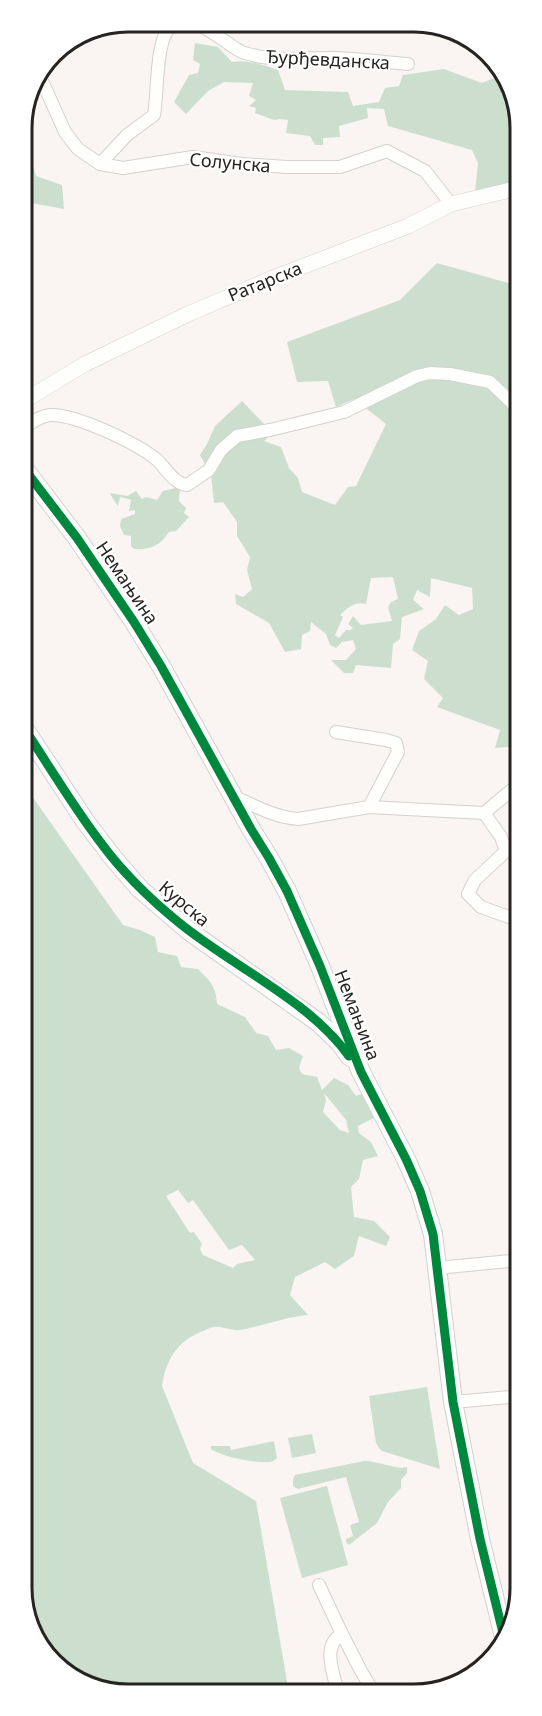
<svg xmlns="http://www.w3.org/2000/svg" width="542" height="1716" viewBox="0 0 542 1716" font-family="'Noto Sans',sans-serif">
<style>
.green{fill:#ccdfce;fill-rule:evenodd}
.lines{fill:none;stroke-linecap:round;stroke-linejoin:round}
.minor-casing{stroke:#d4d1ce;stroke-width:14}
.tertiary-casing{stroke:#d4d1ce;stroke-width:16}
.secondary-casing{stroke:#d4d1ce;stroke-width:20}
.minor{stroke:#fefefd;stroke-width:12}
.tertiary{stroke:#fefefd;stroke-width:15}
.secondary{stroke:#fefefd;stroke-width:18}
.cycleway-casing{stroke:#fff;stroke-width:13}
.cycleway{stroke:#00873e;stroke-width:9}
.labels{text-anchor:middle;stroke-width:4.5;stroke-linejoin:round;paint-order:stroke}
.street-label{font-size:18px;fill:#262321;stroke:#fff}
.rim{fill:none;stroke:#262321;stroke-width:3}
</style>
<rect width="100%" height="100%" fill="#faf5f2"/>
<g class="green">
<path d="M195,43L218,47L232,62C247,59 264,65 278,70L285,90L348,92L353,106L379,102L385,88L399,86L403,75L444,69L482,83L502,75L519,107V188L475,192L478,163L472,150L388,126L384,109L367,108L368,118L339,126L340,137L323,138V145H315L310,136L286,133L288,120L280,119L274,120L255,113L256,108L249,106L256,100L249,96L253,83L224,82L208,91L186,114L174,102L189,75L198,73L200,64L193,60Z"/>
<polygon points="21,160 32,162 36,176 62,185 64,209 26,202 22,213 34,232 21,251"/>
<path d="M437,263L519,286L520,746L495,748L500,730L437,707L443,698L424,679L428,661L412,650L419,631L436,619L445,605L459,615L473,609L472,588L431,578L430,597L417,590L413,600L424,609L402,617L400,639L393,644L391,668L356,665L353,673H344L331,660H346L356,649L353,640L342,642L336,648L330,645L326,634L311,622L310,631L302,635L301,649L285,652L269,623L236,604L235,594L243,597L252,589L247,570L250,557L237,536V522L223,502L214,503L211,475L200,455L207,444L215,426L242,401L273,433L264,441L281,447L289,468L298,478L302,492L335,505L348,487L356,486L386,424L354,399L336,407L328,381L297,382L287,342L400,300ZM393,577L398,599L391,602L388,607L392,621L361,625L353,616L348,624L353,628L350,630H346L339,638L335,635L343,617L340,615C347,608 355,601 366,604L371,578Z"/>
<path d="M180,487L179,501L186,508L184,513L189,517L176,531L169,532C160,546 150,550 134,549L131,546V536L124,535L120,526L121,519L135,514V510L129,511L131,500L120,497L118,506L113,499L110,493L127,496L136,491L142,499L146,497L157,500L163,491Z"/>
<path d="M22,782L123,925L140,930L155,937L158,952L177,956L181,967L198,969C210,981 216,986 217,1004L245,1017L256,1033L268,1036L276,1050L289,1048L303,1056L299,1068L302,1074L317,1077L322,1090L334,1078L348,1085L356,1096L364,1093L376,1117L358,1126L359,1133L371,1142L378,1156L363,1160L359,1179L351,1187L354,1217L374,1221L390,1237L386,1246L359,1236L354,1256L335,1269L325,1262L295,1277L290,1295L308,1315C285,1317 263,1326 240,1330C231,1331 222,1326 213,1327C209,1328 204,1331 200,1332C176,1343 166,1360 162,1386L193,1463L256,1501L289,1693H106L52,1664L23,1609ZM324,1093L346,1120L349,1133L340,1130L323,1112L326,1100ZM178,1190L188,1203L193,1200L229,1250L242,1245L255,1260L237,1264L233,1268L203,1255L200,1249L202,1244L194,1232L190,1233L166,1196Z"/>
<polygon points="427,1387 440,1469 382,1451 379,1448 376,1443 369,1396"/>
<polygon points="312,1434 316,1453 292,1458 288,1438"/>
<path d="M274,1441L277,1458C273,1461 273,1462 268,1462C255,1463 222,1457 211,1449V1446H230L231,1450Z"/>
<polygon points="364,1461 369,1461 400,1468 407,1467 407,1473 401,1480 401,1488 388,1502 377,1523 349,1545 346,1542 346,1539 353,1536 350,1525 359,1522 346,1477 298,1489 293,1486 293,1479 295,1475"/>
<polygon points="327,1486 348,1565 302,1578 280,1498"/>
</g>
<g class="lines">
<defs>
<g id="minor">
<polyline points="38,72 65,132 78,149 100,164 123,168 193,157 242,164 287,167 340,167 387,151 425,171 451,204"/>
<path d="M100,164L127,135L154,115C158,94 155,40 171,26C190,9 223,42 240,51C243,53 248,54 253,55C275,62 311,57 335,58C359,59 384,62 408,64"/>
<path d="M22,430C30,423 40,416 50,415C76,414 136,443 156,459C165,467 174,484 187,485L209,470L221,450L237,436L270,430L344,412L417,376L430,373L450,374L490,382L512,403L519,416"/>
<polyline points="336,732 386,740 396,743 398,752 369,807"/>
<path d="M233,796C255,806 274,817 298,819L369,807L484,813L520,783"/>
<polyline points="484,813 501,837 506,851 475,880 468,894 481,907 520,921"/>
<polyline points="506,851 520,848"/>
<polyline points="437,1268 520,1260"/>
<polyline points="453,1402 521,1396"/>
<polyline points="319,1585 342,1634"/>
<path d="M338,1693C334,1675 321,1645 342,1634L361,1671L374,1693"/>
</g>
<polyline id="tertiary" points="22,402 85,364 188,314 273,278 408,226 451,204 519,188"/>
<g id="secondary">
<polyline points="22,466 77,538 134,622 161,666 251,829 269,858 287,891 320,966 361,1072 406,1159 420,1191 433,1234 453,1402 480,1539 504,1637"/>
<polyline points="22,725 85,821 114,859 140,889 189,931 318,1022 340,1043 350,1057"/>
</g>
</defs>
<use href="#minor" class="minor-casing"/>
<use href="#tertiary" class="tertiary-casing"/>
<use href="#secondary" class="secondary-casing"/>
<use href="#minor" class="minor"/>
<use href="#tertiary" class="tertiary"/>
<use href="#secondary" class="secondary"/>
<defs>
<g id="cycleway">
<polyline points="22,466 77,538 134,622 161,666 251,829 269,858 287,891 320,966 361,1072 406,1159 420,1191 433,1234 453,1402 480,1539 504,1637"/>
<path d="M22,725C48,764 72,805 101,843C123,873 149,898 177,921C231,966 308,999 349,1056"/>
</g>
</defs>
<use href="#cycleway" class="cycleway-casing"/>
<use href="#cycleway" class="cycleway"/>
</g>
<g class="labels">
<g class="street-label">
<text transform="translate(328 60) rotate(3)" y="6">Ђурђевданска</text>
<text transform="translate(230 163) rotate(5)" y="6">Солунска</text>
<text transform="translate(265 282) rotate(-22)" y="6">Ратарска</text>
<text transform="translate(127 583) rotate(56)" y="6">Немањина</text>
<text transform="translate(184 904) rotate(40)" y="6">Курска</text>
<text transform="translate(357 1015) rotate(69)" y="6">Немањина</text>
</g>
</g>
<path d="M0 0H542V1716H0ZM128 32H414A96 96 0 0 1 510 128V1588A96 96 0 0 1 414 1684H128A96 96 0 0 1 32 1588V128A96 96 0 0 1 128 32Z" fill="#fff" fill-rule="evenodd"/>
<path class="rim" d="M128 32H414A96 96 0 0 1 510 128V1588A96 96 0 0 1 414 1684H128A96 96 0 0 1 32 1588V128A96 96 0 0 1 128 32Z"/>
</svg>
